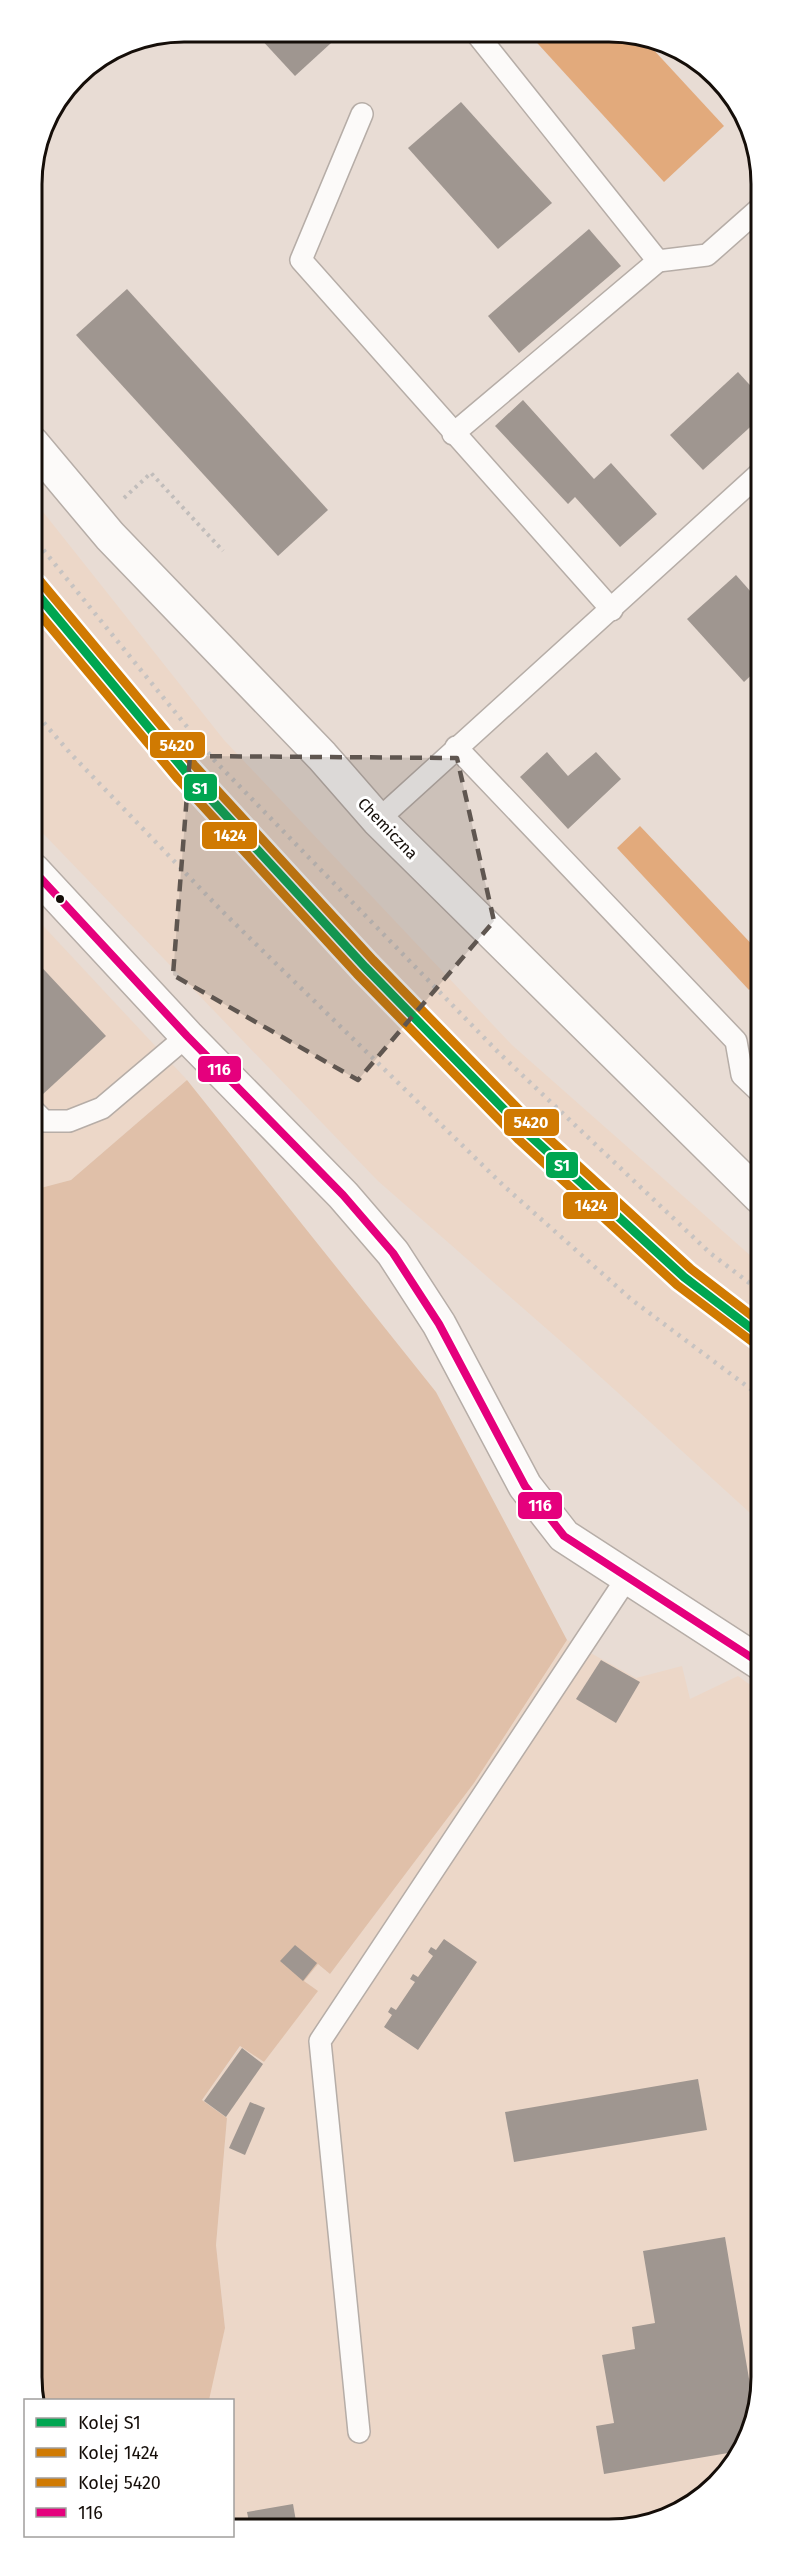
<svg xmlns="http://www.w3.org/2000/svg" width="793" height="2561" viewBox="0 0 793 2561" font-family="'Fira Sans',sans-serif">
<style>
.built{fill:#ecd7c8}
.green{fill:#e0c0a9}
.water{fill:#e2aa7c}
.building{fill:#9f9690}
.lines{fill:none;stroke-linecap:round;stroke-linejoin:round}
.service-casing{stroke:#b6ada7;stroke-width:24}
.minor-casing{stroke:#b6ada7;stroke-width:36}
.tertiary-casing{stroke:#b6ada7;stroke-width:36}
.path{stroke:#c1bdbb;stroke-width:4;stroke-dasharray:3 4.5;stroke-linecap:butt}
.service{stroke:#fcfaf9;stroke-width:21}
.minor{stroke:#fcfaf9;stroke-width:33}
.tertiary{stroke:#fcfaf9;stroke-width:33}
.rail{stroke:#c7c3c1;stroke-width:4.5;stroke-dasharray:3 6;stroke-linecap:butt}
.bus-1-casing{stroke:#fff;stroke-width:12}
.bus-1{stroke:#e5007d;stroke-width:8}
.rail-1-casing{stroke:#fff;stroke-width:14}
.rail-2-casing{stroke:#fff;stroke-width:14}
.rail-3-casing{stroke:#fff;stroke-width:14}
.rail-1{stroke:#00a651;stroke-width:9}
.rail-2{stroke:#d07a02;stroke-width:9}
.rail-3{stroke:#d07a02;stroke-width:9}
.marked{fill:#5f5650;fill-opacity:0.2;stroke:#5f5650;stroke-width:4.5;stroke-dasharray:12 8;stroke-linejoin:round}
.bus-dot{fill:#150e09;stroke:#fff;stroke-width:2}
.labels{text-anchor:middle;stroke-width:6;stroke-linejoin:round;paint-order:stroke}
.street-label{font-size:16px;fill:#150e09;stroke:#fff}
.rim{fill:none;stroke:#150e09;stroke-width:3}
.line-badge{stroke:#fff;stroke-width:2}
.badge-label{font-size:16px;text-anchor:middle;font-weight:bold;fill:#fff}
</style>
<rect width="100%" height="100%" fill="#e8dcd4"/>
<g class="built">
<polygon points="32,498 224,740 512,1045 760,1264 760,1522 572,1351 378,1181 33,823"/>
<polygon points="33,915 187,1080 71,1180 33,1190"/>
<polygon points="567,1640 636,1678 682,1666 690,1699 738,1676 760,1692 761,2387 750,2435 724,2477 686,2509 639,2527 233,2527 232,2400 209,2400 209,2395 225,2328 216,2245 227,2118 202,2100 241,2046 264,2062 317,1991 304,1981 318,1964 330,1974 474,1783"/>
</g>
<polygon class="green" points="187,1080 436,1392 567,1640 474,1783 330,1974 318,1964 304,1981 318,1991 264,2062 240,2046 202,2100 227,2118 216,2245 225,2328 209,2400 34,2400 33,1190 71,1180"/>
<g class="water">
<polygon points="529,34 639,34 724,126 664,182"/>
<polygon points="640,826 760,953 760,980 749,990 617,848"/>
</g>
<g class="building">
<polygon points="265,32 306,32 342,33 295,76 259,37"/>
<polygon points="461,102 552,203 498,249 408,148"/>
<polygon points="589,229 621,266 519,353 488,316"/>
<polygon points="127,289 328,510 278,556 76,335"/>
<polygon points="738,372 759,395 759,419 703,470 670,435"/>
<polygon points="523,400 594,479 611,463 657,514 620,547 575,497 568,504 495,426"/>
<polygon points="736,575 759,601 759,668 744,682 687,619"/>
<polygon points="547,752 568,776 596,752 621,779 568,829 520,777"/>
<polygon points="33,958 106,1036 42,1095 33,1085"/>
<polygon points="601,1660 640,1682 616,1723 576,1699"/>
<polygon points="444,1939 477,1962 418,2050 384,2027 392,2015 388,2012 391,2007 396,2010 415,1982 410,1979 413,1974 418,1977 433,1956 428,1952 431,1947 436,1950"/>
<polygon points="295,1945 317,1963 303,1981 280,1961"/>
<polygon points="242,2048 263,2064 226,2117 204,2101"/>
<polygon points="698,2079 707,2130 514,2162 505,2112"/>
<polygon points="250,2102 265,2108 245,2155 229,2148"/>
<polygon points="725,2237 755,2414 750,2435 740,2451 604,2474 596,2426 614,2423 602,2355 635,2349 632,2327 655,2323 643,2251"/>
<polygon points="293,2504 297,2527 250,2527 247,2512"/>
</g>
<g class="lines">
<defs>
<g id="service">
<polyline points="476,33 658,261 707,255 759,209"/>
<polyline points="362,114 301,260 612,610"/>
<polyline points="453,434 658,261"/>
<polyline points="456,747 736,1041 742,1075 760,1092"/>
<path d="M378,820C505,704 633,590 759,474"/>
<polyline points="33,1110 44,1121 69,1121 102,1108 187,1036"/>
<polyline points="359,2432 320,2041 627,1578"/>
</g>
<polyline id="minor" points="32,443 110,536 322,756 378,820 760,1197"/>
<polyline id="tertiary" points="33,870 187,1036 343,1195 393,1253 439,1324 525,1486 564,1536 760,1663"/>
</defs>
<use href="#service" class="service-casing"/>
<use href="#minor" class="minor-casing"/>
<use href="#tertiary" class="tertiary-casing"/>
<polyline class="path" points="124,498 151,473 223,551"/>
<use href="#service" class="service"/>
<use href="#minor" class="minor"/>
<use href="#tertiary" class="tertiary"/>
<g class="rail">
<polyline points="32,536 214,760 499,1053 710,1253 760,1291"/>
<polyline points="32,709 70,753 223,912 505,1187 632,1300 760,1396"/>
</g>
<defs>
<polyline id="bus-1" points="33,870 187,1036 343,1195 393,1253 439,1324 525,1486 564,1536 760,1663"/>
</defs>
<use href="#bus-1" class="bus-1-casing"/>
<use href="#bus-1" class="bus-1"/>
<defs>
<polyline id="rail-1" points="32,588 186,772 365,967 527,1133 684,1277 760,1335"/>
<polyline id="rail-2" points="32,605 178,779 357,974 519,1140 677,1285 754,1343"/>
<polyline id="rail-3" points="40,581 194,765 373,960 534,1125 691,1269 760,1322"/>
</defs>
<use href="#rail-1" class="rail-1-casing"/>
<use href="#rail-2" class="rail-2-casing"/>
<use href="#rail-3" class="rail-3-casing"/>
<use href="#rail-1" class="rail-1"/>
<use href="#rail-2" class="rail-2"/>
<use href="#rail-3" class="rail-3"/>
</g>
<path class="marked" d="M190,756L457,758L494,921L358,1080L173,975Z"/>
<circle class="bus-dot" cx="60" cy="899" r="5"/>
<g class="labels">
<g class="street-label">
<text transform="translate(388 828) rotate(46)" y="6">Chemiczna</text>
</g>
</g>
<path d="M0 0H793V2561H0ZM184 42H609A142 142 0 0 1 751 184V2377A142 142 0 0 1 609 2519H184A142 142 0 0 1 42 2377V184A142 142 0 0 1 184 42Z" fill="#fff" fill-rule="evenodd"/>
<path class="rim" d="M184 42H609A142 142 0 0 1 751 184V2377A142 142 0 0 1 609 2519H184A142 142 0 0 1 42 2377V184A142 142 0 0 1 184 42Z"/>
<g class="line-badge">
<rect x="149" y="731" width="57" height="28" rx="6" fill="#d07a02"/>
<rect x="183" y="773" width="35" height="29" rx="6" fill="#00a651"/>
<rect x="201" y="821" width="57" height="29" rx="6" fill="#d07a02"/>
<rect x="197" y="1055" width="45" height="28" rx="6" fill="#e5007d"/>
<rect x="503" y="1108" width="57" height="29" rx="6" fill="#d07a02"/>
<rect x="545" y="1151" width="34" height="28" rx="6" fill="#00a651"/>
<rect x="562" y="1191" width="57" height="29" rx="6" fill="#d07a02"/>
<rect x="517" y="1491" width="46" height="29" rx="6" fill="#e5007d"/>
</g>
<g class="badge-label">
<text x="177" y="751">5420</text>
<text x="200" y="794">S1</text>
<text x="230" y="841">1424</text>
<text x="219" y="1075">116</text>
<text x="531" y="1128">5420</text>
<text x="562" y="1171">S1</text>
<text x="591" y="1211">1424</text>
<text x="540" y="1511">116</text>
</g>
<rect x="24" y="2399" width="210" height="138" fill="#ffffff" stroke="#a19f9d" stroke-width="1.5"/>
<rect x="36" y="2418" width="30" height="9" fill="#00a651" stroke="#a19f9d" stroke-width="1.5"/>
<text x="78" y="2429" font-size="18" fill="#150e09">Kolej S1</text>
<rect x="36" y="2448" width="30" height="9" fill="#d07a02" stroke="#a19f9d" stroke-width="1.5"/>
<text x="78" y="2459" font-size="18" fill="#150e09">Kolej 1424</text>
<rect x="36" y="2478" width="30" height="9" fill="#d07a02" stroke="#a19f9d" stroke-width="1.5"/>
<text x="78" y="2489" font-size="18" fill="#150e09">Kolej 5420</text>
<rect x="36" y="2508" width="30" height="9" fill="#e5007d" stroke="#a19f9d" stroke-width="1.5"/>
<text x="78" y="2519" font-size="18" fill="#150e09">116</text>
</svg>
